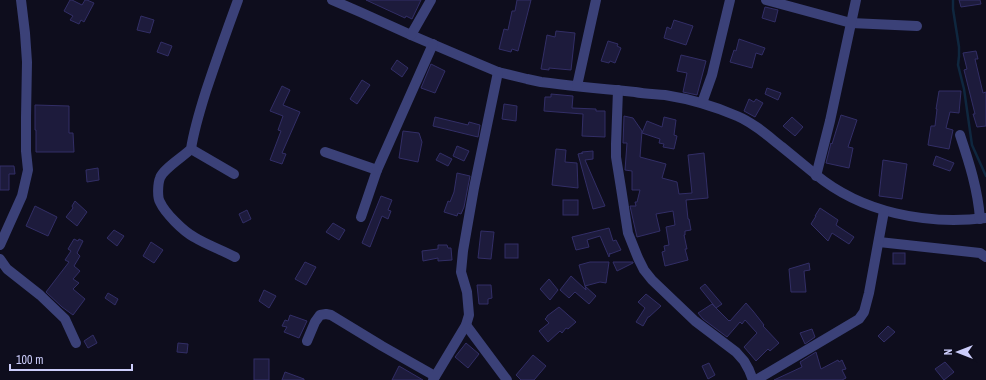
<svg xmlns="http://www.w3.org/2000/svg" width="986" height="380" viewBox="0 0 986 380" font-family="'Archivo Narrow',sans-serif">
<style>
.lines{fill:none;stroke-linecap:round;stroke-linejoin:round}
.stream{stroke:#0f273f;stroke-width:2.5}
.building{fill:#1d1b3c;stroke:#322e66}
.minor{stroke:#3b4178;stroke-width:10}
</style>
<rect width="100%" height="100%" fill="#0e0d1d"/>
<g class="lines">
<polyline class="stream" points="953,0 953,9 959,47 959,56 958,65 964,89 972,145 986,176"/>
</g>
<g class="building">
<polygon points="70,0 72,0 82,5 85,0 87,0 94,3 84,22 81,20 79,24 70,20 73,16 64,11"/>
<polygon points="366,0 421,0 412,19 406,16 405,18"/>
<polygon points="517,0 531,0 518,51 512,49 511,52 499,49 504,29 508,30 512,11 515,11"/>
<polygon points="959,0 980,0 981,4 961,7"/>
<polygon points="765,7 778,10 775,22 762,18"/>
<polygon points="141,16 154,20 150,33 137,30"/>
<polygon points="674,20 693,26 686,45 664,38 667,27 671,29"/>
<polygon points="556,31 575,33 571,70 549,68 549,70 541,69 547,35 555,37"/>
<polygon points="739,39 765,48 762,55 756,53 752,68 730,62 734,50 736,51"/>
<polygon points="608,41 618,44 617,46 621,48 615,63 610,61 609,63 601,61"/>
<polygon points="161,42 172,46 168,56 157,52"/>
<polygon points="976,51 978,59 975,59 983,93 986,92 986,126 977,127 973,114 975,114 964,70 967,69 963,53"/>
<polygon points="681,55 706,61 697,95 683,92 687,73 677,71"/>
<polygon points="397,60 408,68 402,77 391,69"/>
<polygon points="431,64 445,71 435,93 421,88"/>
<polygon points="362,80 370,85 357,104 350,99"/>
<polygon points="282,86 290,90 283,105 300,112 282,153 286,154 282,164 270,160 281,131 278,130 283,116 270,111"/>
<polygon points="767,88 781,93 778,100 765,94"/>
<polygon points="939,91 961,91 959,113 950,112 946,128 953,130 949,149 928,145 931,126 935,126 937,109 936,109"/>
<polygon points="551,94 573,96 572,108 596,109 596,111 605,111 605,137 582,136 583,114 544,111 545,97 551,97"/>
<polygon points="749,99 754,102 756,99 763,103 755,117 744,111"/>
<polygon points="504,104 517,106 516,121 502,119"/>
<polygon points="35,105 69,106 69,133 73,133 74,152 36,152 36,130 35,130"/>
<polygon points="841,115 857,120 848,147 853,148 849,168 826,163 831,143 832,144"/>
<polygon points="624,116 633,118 642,131 640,157 666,164 662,178 677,182 679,194 692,193 688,155 704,153 708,198 686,200 688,219 689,219 691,230 685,231 685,235 684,235 687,249 685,249 688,260 665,266 662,252 665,251 664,246 669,245 666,227 675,225 673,211 656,214 660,231 637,237 630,206 636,206 635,202 637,202 640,190 632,190 632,171 625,170 627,143 623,143"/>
<polygon points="435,117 468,125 469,122 480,125 478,137 433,126"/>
<polygon points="664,117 676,120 674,135 677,136 674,149 663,147 664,144 659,143 660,139 642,133 647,121 662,127"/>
<polygon points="792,117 803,127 795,136 783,126"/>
<polygon points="403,131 419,133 422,142 418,162 399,158"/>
<polygon points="457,146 469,151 464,161 453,156"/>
<polygon points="556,149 566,150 565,162 577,163 578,188 552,185"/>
<polygon points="593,151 593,159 585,160 605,206 593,209 578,154 582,153 582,154 582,152"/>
<polygon points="440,153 452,159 448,166 436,160"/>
<polygon points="936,156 954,163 950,171 933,165"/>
<polygon points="883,160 907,164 902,199 879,196"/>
<polygon points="0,166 14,166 15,174 9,174 9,190 0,190"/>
<polygon points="98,168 99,180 87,182 86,170"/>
<polygon points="457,173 470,176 464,207 461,214 458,213 457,216 444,212 448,201 450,202 454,192"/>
<polygon points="381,196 392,200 388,210 391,211 388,219 382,216 370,247 362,243"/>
<rect x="563" y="200" width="15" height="15"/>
<polygon points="75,201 87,212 77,226 66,217 73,208 72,206"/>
<polygon points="35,206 57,217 48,236 26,226"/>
<polygon points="820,208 838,220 836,225 854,237 849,244 832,233 828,241 811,224 816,216 815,216"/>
<polygon points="247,210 251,219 243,223 239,214"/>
<polygon points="333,223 345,230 339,240 326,232"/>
<polygon points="609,228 613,241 616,240 621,250 610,254 610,253 609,257 600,236 587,240 589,247 576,250 572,237"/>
<polygon points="114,230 124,236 117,246 107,238"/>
<polygon points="481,231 494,232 491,259 478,258"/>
<polygon points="74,239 78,241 79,239 83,241 77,253 80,256 74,266 80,271 73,279 79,283 73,289 85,299 73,315 62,307 46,292 69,262 65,260 71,251 68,249"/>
<polygon points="151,242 163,250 154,263 143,256"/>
<rect x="505" y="244" width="13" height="14"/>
<polygon points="438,245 447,245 448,248 451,248 452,260 438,261 438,258 423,261 422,251 438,249"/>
<rect x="893" y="253" width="12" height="11"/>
<polygon points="305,262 316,267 306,285 295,279"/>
<polygon points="590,262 609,262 606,283 600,282 585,286 579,265"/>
<polygon points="613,262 633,262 633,263 617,271"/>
<polygon points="809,263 810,270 804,271 806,292 791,292 789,269"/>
<polygon points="571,276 586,290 585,286 596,296 589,304 575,292 569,298 560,290"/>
<polygon points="549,279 558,290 550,300 540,289"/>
<polygon points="705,284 722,304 716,308 700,288"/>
<polygon points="477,285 491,285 492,298 488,299 488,304 479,304"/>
<polygon points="264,290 276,296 269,308 259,301"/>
<polygon points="108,293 118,299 115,305 105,298"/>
<polygon points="646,294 661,306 649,317 648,317 643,326 636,322 645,308 638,302"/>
<polygon points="746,303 753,311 764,325 763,326 779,343 770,351 768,349 756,361 744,347 757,333 745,320 742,324 740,322 727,337 703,319 698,313 712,304 729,321 730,320 730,321"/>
<polygon points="559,307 576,322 568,329 566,328 562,333 560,331 548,342 539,331 549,323 545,319 547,317 547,316"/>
<polygon points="290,315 307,321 299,338 284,332 287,327 282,326 285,320 288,321"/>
<polygon points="888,326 895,332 884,342 878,336"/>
<polygon points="812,329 815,337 805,344 800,333"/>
<polygon points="93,335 97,343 88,348 84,341"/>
<polygon points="178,343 188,344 187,353 177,352"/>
<polygon points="466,343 479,354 468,368 455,357"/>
<polygon points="816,352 821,369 838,360 839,362 842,360 846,369 842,370 846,378 842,380 774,380 802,367 800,362"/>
<polygon points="533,355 546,366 534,380 521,380 516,375"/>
<rect x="254" y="359" width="15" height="21"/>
<polygon points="945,362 954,372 944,380 935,369"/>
<polygon points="709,363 715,375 708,379 702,366"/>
<polygon points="399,366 423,380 392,380"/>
<polygon points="285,372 304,379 304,380 282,380"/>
</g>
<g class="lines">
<g class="minor">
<path d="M332,0L360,12L411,35L479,64L498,72L527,79L541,82C572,86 603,89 635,92C645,94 655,94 665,95C690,99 714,106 737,116C754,123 768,136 782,147C793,156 804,165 815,174C862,213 926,225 986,218"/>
<polyline points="766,0 851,23 917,26"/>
<polyline points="411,35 431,0"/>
<polyline points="577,86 596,0"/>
<polyline points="618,90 616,144 616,157 621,188 628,233 638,258 644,270 652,280 695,321 736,352 744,361 749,370 753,380"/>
<polyline points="702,103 712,75 730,0"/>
<path d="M960,135C969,162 978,190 980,219"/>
<polyline points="191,149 234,174"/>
<polyline points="325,152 377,170"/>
<polyline points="816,176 830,121 856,0"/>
<polyline points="361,217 377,170 433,44"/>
<polyline points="879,242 980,253 986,257"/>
<polyline points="0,245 22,196 28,170 26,151 26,117 27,62 25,33 21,0"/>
<path d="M235,257C222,250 207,245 194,237C183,231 165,213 160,202C157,197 158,183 160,178C163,169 184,156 191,149C194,129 200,110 206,91C216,61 227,30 238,0"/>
<polyline points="0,259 7,269 40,295 65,319 76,343"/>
<polyline points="466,325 507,380"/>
<polyline points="307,341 315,322 320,315 326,314 331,315 382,346 435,376"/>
<polyline points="433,380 466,325 469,315 467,292 461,272 463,251 474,188 498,72"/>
<polyline points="756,380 859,319 864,312 869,293 884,211"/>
</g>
</g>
<g transform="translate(958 352) rotate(270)" stroke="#0e0d1d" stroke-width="3" paint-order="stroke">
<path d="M0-3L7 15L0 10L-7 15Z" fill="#cccdfb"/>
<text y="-6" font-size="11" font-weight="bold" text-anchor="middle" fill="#cccdfb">N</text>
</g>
<path d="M10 364v6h122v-6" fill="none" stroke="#cccdfb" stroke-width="2"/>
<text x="16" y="364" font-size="12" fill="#cccdfb" stroke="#0e0d1d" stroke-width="3" paint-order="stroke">100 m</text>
</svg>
